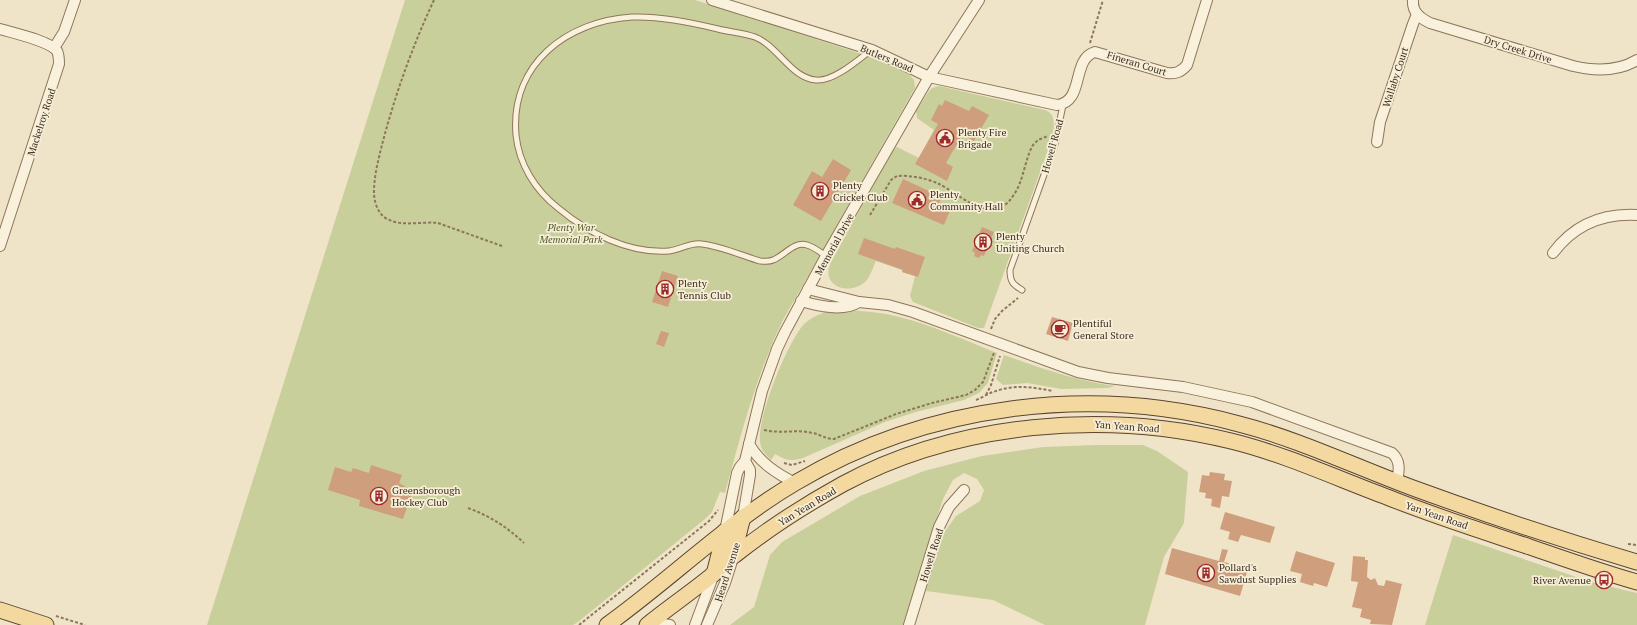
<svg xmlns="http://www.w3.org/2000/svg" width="1637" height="625" viewBox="0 0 1637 625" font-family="'PT Serif',serif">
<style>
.green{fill:#c9cf9b}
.building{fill:#cf9f7d}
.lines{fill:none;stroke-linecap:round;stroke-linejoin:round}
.lane-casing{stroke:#8d765c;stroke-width:7}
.street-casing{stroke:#8d765c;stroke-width:12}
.primary-casing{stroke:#5b4430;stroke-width:17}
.path{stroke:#8d765c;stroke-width:2;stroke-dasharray:3 2;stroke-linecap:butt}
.lane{stroke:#faf1dc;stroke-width:5}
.street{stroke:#faf1dc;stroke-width:10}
.primary{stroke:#f3d9a0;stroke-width:15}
.labels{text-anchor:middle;stroke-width:3.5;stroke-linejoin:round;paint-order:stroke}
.street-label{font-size:10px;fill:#3d2e20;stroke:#f7eed8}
.poi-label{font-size:10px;fill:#3d2e20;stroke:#f7eed8;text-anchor:start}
.park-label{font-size:10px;font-style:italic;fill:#4d5a26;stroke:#f7eed8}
</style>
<rect width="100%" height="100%" fill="#f0e4c8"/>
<g class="green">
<path d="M405,0H695L874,58L909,74L914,80L915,88L783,320C756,376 741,434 725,493L720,492L712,512L705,519L578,622L573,625H207Z"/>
<path d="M939,86L1045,110C1060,115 1052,136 1049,147L984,328H978L913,302L910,296L915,276L902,272V270L876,261C873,267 871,275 866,281C851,296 821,288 830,264L893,150L897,147L919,158L934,130L917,118L916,111L929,91L932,88Z"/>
<path d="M831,310C852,310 875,311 895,316C930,324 964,340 997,353L988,383L979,393L964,400L916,412L885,422L803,458C791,462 785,460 775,454L771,460C765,454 761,450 760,442C757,417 787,343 804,324C812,317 821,313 831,310Z"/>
<path d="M1004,355C1040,368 1077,381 1115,386L1108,388L1061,389L1027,383L1003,385L996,379Z"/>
<polygon points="1095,445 1143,445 1157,451 1188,472 1184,523 1164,557 1145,625 1045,625 993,600 926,591 943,534 956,516 980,501 984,490 977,479 964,473 953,480 943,499 903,625 730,625 754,607 770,555 782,542 860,496 924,471 982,456 1043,447"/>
<polygon points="1453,535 1591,582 1637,593 1637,625 1425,625"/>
</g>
<g class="building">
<polygon points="945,100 969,111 972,106 989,115 974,141 962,135 946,163 953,167 947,181 915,164 938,124 931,120 939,104 942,106"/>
<polygon points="833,159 851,170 821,221 793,205 812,171 822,177"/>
<polygon points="903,179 942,197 939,203 951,208 944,225 892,203"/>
<polygon points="982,227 994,232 984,256 981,255 979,258 974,256 975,253 972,251"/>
<polygon points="864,238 895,249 896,247 925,257 918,277 902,272 903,270 858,254"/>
<polygon points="662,271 678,276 668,307 652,302"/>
<polygon points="1052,317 1073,323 1068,341 1046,334"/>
<polygon points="661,331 669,333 664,347 656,344"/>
<polygon points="371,465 402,475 399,483 413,491 403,519 359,506 360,500 328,490 335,467 351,472 353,468 369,473"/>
<polygon points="1210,472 1225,474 1224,480 1232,481 1229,497 1222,496 1220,508 1211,506 1212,499 1205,498 1206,493 1199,492 1202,475 1209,476"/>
<polygon points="1225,512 1275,527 1270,543 1241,535 1238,542 1228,539 1230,532 1220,529"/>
<polygon points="1172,548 1219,561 1222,549 1228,550 1224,562 1232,564 1231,567 1247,572 1240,596 1165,574"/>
<polygon points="1296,551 1335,563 1327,587 1314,583 1313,586 1300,582 1302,574 1290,571"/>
<polygon points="1353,556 1365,557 1365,560 1368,560 1367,577 1371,580 1375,578 1378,585 1384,586 1386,580 1402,584 1392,625 1370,624 1371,620 1360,617 1362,609 1352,607 1358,582 1351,581"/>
</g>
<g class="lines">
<defs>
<g id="lane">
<path d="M826,256C820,252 814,247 807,245C794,241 784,256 773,260C769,262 765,261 760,261C743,256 720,246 702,244C690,242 680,250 669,251C629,254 588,233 558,208C535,190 519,164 516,135C510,64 567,21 632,17C661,16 690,22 718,29C730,32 743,33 755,37C778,46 791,78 816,80C833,82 858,60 871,50"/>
<path d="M1022,290C1012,284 1010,281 1010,270L1055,144L1063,105"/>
</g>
<g id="street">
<path d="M712,0L872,50L929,77L1057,105C1085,102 1071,59 1095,52L1167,73C1176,74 1181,72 1187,65L1207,0"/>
<path d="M1413,0C1412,12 1420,18 1430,23L1573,66C1594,71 1617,72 1637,60"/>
<path d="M0,29C13,33 50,41 57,51C59,55 59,59 59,64L0,246"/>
<polyline points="54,48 64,32 75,0"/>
<polyline points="1377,142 1380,122 1413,24 1417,14"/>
<path d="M1553,253C1574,225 1602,213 1637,215"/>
<path d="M808,289L859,302L888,305L913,312L1078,372L1108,378L1183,387L1252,402L1392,453C1401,461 1399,471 1397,482"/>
<path d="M801,301C818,306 843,312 859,302"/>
<path d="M749,444C760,463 776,473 795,483"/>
<polyline points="743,517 750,475 750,470 745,461"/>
<polyline points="725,531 737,473 740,467 745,461 762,391 777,349 785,332 826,256 929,77 979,0"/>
<polyline points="651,622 670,625"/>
<polyline points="695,625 714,574"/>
<polyline points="707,625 725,583 733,558"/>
<polyline points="909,625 939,527 949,507 964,490"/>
</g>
<g id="primary">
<polyline points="733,556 743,517"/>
<polyline points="714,574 725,531"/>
<polyline points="0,610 46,625"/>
<path d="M607,625C671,579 727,523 795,483C928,404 1091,384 1239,424C1298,439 1356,467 1413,488C1487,515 1562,540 1637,562"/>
<path d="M647,625C668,608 690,593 711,576C719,569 726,561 735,555C769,528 805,505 843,484C958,422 1105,410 1231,441C1284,454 1336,478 1387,497C1434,516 1482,531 1530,547C1565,559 1601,572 1637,582"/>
</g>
</defs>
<use href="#lane" class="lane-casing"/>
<use href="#street" class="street-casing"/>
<use href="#primary" class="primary-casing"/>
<g class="path">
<path d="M434,0C413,45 396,92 383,141C379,157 374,175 374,192C374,201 377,211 384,217C399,228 421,221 438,223L502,246"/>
<polyline points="1090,43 1103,0"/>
<path d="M870,215L891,180L897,176C909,175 927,178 939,184C960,194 992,228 1013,196C1024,181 1024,161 1033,145L1038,140L1048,136"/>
<polyline points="991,329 995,319 1002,311 1018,298"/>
<polyline points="986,395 991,385 1000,356"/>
<path d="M976,400C982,398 987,394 993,392C1014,384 1032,387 1053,391"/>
<path d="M764,430C781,434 798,429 812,433C820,434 825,439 834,439L896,414L932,403L966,395L975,390L983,382L994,353"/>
<polyline points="784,463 792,465 805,461"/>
<path d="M468,508C490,516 507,527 524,543"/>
<polyline points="1628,544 1637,545"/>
<polyline points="56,616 85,625"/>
<polyline points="579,625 709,521 718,510"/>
</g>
<use href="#lane" class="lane"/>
<use href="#street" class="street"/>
<use href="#primary" class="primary"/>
</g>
<defs>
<symbol id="civic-ring" viewBox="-11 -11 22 22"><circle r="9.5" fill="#f7eed8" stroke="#9e2a2b" stroke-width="1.5"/><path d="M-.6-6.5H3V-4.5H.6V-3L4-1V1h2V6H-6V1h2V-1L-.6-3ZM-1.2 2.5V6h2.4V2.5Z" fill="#9e2a2b"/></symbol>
<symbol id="building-ring" viewBox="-11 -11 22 22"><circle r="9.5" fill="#f7eed8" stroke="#9e2a2b" stroke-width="1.5"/><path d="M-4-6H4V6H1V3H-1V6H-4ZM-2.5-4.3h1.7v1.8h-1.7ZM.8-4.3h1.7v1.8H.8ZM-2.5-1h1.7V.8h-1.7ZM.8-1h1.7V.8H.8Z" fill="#9e2a2b"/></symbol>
<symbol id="cafe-ring" viewBox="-11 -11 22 22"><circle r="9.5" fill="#f7eed8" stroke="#9e2a2b" stroke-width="1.5"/><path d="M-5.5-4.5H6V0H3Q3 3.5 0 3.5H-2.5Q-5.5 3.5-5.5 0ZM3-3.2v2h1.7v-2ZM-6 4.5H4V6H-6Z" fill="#9e2a2b"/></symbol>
<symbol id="bus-ring" viewBox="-11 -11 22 22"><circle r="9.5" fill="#f7eed8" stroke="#9e2a2b" stroke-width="1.5"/><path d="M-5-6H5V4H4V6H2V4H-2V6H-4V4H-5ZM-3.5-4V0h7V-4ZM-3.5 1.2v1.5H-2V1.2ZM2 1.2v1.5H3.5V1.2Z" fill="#9e2a2b"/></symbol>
</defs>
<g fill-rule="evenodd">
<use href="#civic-ring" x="935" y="128" width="20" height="20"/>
<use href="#building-ring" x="810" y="181" width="20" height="20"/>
<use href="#civic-ring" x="907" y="190" width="20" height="20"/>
<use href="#building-ring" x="973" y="232" width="20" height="20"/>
<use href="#building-ring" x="655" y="279" width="20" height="20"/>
<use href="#cafe-ring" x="1050" y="319" width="20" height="20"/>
<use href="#building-ring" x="369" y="486" width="20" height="20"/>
<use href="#building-ring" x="1196" y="563" width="20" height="20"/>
<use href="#bus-ring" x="1594" y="570" width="20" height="20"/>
</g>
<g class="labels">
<g class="street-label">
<text transform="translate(1518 49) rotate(17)" y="4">Dry Creek Drive</text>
<text transform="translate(887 58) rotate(23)" y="4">Butlers Road</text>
<text transform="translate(1137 63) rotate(17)" y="4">Fineran Court</text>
<text transform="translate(1395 77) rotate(-72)" y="4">Wallaby Court</text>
<text transform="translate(41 122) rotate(-72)" y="4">Mackelroy Road</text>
<text transform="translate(1052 146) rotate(-74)" y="4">Howell Road</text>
<text transform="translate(834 244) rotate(-61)" y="4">Memorial Drive</text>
<text transform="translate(1127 426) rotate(4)" y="4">Yan Yean Road</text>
<text transform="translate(807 506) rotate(-31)" y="4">Yan Yean Road</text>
<text transform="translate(1437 515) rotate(19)" y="4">Yan Yean Road</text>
<text transform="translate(931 555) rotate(-72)" y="4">Howell Road</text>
<text transform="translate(727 572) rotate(-72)" y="4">Heard Avenue</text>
</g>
<g class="poi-label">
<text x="958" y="136">Plenty Fire<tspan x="958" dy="12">Brigade</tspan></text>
<text x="833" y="189">Plenty<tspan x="833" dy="12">Cricket Club</tspan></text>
<text x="930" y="198">Plenty<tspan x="930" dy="12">Community Hall</tspan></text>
<text x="996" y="240">Plenty<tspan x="996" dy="12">Uniting Church</tspan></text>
<text x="678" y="287">Plenty<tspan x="678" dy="12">Tennis Club</tspan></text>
<text x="1073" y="327">Plentiful<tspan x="1073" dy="12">General Store</tspan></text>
<text x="392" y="494">Greensborough<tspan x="392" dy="12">Hockey Club</tspan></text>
<text x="1219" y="571">Pollard's<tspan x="1219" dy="12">Sawdust Supplies</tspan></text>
<text x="1591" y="584" text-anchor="end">River Avenue</text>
</g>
<g class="park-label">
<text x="571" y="231">Plenty War<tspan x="571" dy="12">Memorial Park</tspan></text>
</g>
</g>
</svg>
